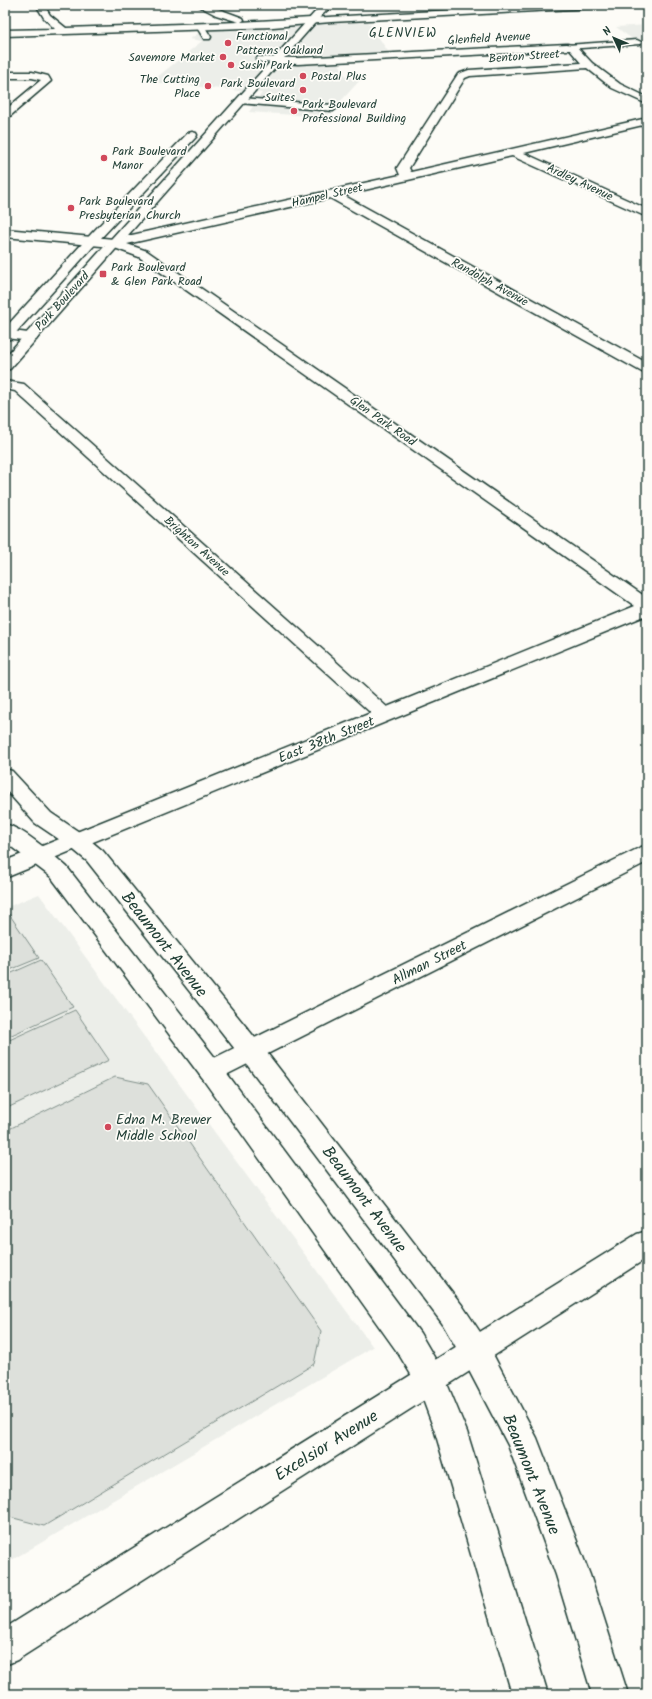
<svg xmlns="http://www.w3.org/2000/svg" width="652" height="1699" viewBox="0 0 652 1699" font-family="Kalam,sans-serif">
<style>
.built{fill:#eceee9}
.green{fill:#dde0db;stroke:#7e8e88}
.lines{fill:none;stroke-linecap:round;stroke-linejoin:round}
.lane-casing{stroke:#1f3d34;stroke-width:3}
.street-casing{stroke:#1f3d34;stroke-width:3}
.secondary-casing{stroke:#1f3d34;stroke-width:3}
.lane{fill:#fdfcf7;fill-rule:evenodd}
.street{fill:#fdfcf7;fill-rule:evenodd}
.secondary{fill:#fdfcf7;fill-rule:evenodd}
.poi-dot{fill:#d1495b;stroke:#fdfcf7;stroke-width:1.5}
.labels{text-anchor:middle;stroke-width:3.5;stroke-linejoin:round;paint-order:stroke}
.far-poi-label{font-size:12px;fill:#1f3d34;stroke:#fdfcf7;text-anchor:start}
.far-street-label{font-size:12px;fill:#1f3d34;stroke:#fdfcf7}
.far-neighbourhood-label{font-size:13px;letter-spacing:1px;fill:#1f3d34;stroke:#fdfcf7}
.street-label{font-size:14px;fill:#1f3d34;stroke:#fdfcf7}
.poi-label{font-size:14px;fill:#1f3d34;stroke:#fdfcf7;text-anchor:start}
.near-street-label{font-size:17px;fill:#1f3d34;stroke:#fdfcf7}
</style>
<rect width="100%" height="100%" fill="#fdfcf7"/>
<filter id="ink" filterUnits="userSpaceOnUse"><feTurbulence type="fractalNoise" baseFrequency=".025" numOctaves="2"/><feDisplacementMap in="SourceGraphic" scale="8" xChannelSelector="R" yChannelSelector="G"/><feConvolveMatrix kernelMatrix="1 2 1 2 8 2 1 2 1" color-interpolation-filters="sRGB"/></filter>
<g filter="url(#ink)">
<g class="built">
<polygon points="367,20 389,53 336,57 346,77 363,77 326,117 249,112 262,93 151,82 202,41 190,39 206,28"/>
<polygon points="647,25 647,50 616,27"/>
<polygon points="39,894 373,1347 5,1564 5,908"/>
</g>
<g class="green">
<polygon points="9,914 39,958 5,972 5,916"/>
<polygon points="41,960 73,1007 5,1038 5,976"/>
<polygon points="75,1010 109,1060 5,1109 5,1042"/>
<polygon points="115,1077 148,1084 321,1331 314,1364 44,1526 6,1516 5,1514 5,1131"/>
</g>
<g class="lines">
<defs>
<g id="lane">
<polygon points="197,24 203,24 211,37 210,39 204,39 196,26"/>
<polygon points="637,40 641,42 640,44 567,49 563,47 567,45"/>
<polygon points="242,98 333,105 337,108 333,111 239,103 238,101 239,99"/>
</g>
<g id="street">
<polygon points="36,5 44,5 50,15 66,28 239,22 216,15 197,5 208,5 243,18 244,20 241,22 543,5 596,5 592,8 331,22 273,27 5,36 5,30 55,29 44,18"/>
<polygon points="567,44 576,46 592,63 620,84 647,97 647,104 612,88 587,68 470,76 465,78 409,168 411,172 647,118 647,124 524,153 647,209 647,217 512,156 343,195 647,363 647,373 642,372 330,198 127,244 147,251 647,598 647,615 5,878 5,861 371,713 15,391 5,389 5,381 24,384 387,707 635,606 139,257 112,247 5,237 5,229 114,239 400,175 397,168 458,74 469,70 581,63 570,50 567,50 298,64 261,62 256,59 258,57 298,58"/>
<polygon points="5,72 32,72 48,76 51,81 9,117 5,118 5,110 41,80 32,78 5,78"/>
<polygon points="5,330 36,334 38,337 36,340 31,341 5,338"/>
<polygon points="647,845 647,862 220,1078 211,1081 202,1078 198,1071 202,1064 639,848"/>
<polygon points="647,1231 647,1258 17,1660 5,1665 5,1628 637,1234"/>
</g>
<g id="secondary">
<polygon points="324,5 333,5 322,15 10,369 5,370 5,357 316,11"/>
<polygon points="192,132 196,133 197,135 196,137 100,239 10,339 5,340 5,328 92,233 188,133"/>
<polygon points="5,769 12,771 51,813 85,836 103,851 260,1044 462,1305 486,1341 537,1438 590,1575 628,1694 592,1694 556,1575 508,1445 464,1361 442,1323 242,1058 87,861 69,846 35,823 5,789"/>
<path d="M5,824C24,829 51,853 67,867L220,1064L420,1333L441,1369L467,1432L548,1694H512L435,1432L418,1386L398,1353L202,1078L51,877L5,842Z"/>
</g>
</defs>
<use href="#lane" class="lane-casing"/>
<use href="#street" class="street-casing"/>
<use href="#secondary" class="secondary-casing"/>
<use href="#lane" class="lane"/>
<use href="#street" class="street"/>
<use href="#secondary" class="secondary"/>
</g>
</g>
<g class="poi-dot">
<circle cx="228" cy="43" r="4"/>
<circle cx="223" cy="57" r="4"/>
<circle cx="231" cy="65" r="4"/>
<circle cx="303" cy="76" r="4"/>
<circle cx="208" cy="86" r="4"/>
<circle cx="303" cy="90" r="4"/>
<circle cx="294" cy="111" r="4"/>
<circle cx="104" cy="158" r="4"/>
<circle cx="71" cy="208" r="4"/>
<rect x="99" y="270" width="8" height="8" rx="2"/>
<circle cx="108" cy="1127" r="4"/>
</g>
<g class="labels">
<g class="far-poi-label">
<text x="236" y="40">Functional<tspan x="236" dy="14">Patterns Oakland</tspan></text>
<text x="215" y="61" text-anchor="end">Savemore Market</text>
<text x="239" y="69">Sushi Park</text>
<text x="311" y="80">Postal Plus</text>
<text x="200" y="83" text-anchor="end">The Cutting<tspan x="200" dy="14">Place</tspan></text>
<text x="295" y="87" text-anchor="end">Park Boulevard<tspan x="295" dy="14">Suites</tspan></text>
<text x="302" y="108">Park Boulevard<tspan x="302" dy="14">Professional Building</tspan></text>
<text x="112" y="155">Park Boulevard<tspan x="112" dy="14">Manor</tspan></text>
<text x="79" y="205">Park Boulevard<tspan x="79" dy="14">Presbyterian Church</tspan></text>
<text x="111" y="271">Park Boulevard<tspan x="111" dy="14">&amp; Glen Park Road</tspan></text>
</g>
<g class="far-street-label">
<text transform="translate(489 38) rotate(-3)" y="4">Glenfield Avenue</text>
<text transform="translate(524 56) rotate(-4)" y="4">Benton Street</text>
<text transform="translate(580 182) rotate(25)" y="4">Ardley Avenue</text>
<text transform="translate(327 195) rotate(-13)" y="4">Hampel Street</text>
<text transform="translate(490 282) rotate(29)" y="4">Randolph Avenue</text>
<text transform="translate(62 301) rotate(-48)" y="4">Park Boulevard</text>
<text transform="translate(383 421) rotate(35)" y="4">Glen Park Road</text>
<text transform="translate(197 546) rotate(42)" y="4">Brighton Avenue</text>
</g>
<g class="far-neighbourhood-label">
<text x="403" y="37">GLENVIEW</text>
</g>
<g class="street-label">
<text transform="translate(326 739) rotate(-22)" y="5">East 38th Street</text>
<text transform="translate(429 962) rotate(-27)" y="5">Allman Street</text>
</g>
<g class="poi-label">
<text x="116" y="1124">Edna M. Brewer<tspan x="116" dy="16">Middle School</tspan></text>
</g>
<g class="near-street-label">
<text transform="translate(165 944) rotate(52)" y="6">Beaumont Avenue</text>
<text transform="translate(365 1199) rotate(53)" y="6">Beaumont Avenue</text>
<text transform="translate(326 1445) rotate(-32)" y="6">Excelsior Avenue</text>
<text transform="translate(532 1474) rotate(68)" y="6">Beaumont Avenue</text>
</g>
</g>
<rect width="652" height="1699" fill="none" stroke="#fdfcf7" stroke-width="20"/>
<rect x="10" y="10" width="632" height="1679" fill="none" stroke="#1f3d34" stroke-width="1.5" filter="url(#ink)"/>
<g transform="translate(614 38) rotate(314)" stroke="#fdfcf7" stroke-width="3" paint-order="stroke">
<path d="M0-3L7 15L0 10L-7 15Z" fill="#1f3d34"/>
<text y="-6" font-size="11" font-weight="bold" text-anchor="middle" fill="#1f3d34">N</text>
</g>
</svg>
